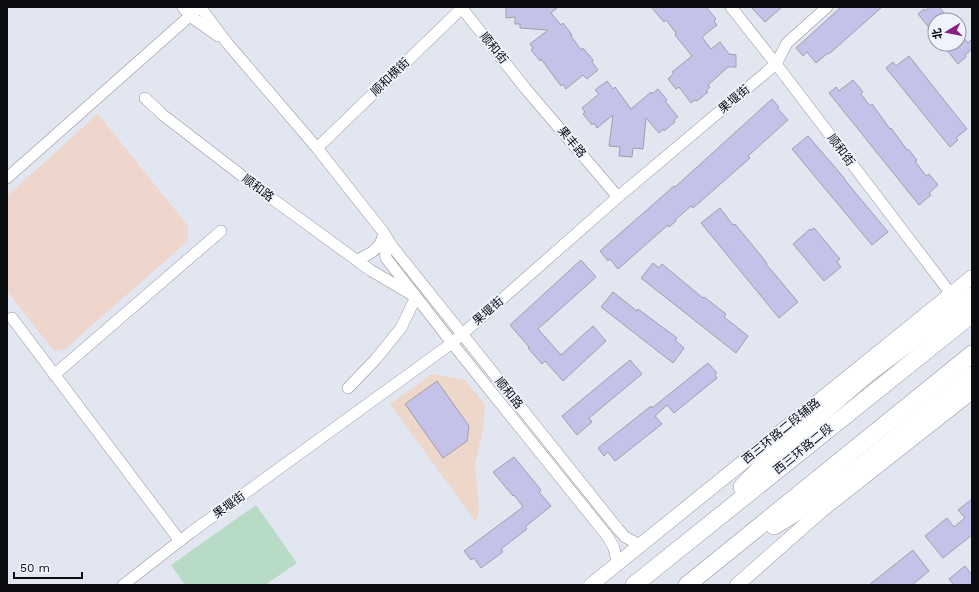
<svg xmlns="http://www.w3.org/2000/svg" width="979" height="592" viewBox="0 0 979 592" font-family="'Work Sans','Noto Sans SC',sans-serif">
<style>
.commercial{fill:#edd7ca}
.education{fill:#efd6cd}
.green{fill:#b7dbc5}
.building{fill:#c5c2ea;stroke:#a09fab}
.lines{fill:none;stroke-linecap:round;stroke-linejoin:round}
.minor-casing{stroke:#9396a1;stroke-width:12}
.major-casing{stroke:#9396a1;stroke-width:15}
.highway-casing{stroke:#9396a1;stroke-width:18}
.minor{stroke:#fff;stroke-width:11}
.major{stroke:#fff;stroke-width:14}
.highway{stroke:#fff;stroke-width:17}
.labels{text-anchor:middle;stroke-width:4;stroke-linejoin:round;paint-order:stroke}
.street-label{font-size:12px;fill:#0a0c0f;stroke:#eff3fe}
</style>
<rect width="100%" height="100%" fill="#e2e6f1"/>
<polygon class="commercial" points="432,374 465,380 485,405 483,430 475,464 479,511 476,522 390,404"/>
<polygon class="education" points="98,114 188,226 188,241 65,349 54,351 7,291 7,196"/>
<polygon class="green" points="256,505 297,563 265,585 185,585 171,565"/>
<g class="building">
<polygon points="506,7 558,7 551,13 561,25 563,23 572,35 571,36 581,50 583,48 593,60 592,62 598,70 587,79 583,75 566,89 563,84 561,86 541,59 540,61 531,50 533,48 530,44 548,30 520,28 520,24 515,24 515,17 506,18"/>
<polygon points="651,7 706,7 716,19 714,21 717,25 702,37 711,49 720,42 729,54 736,55 736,67 728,67 708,85 710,87 706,91 708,92 697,101 695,100 691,103 679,87 676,89 668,79 674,73 672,72 692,56 675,35 676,33 666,20 664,22"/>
<polygon points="751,7 782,7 765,22"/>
<polygon points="841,7 882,7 829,54 828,53 816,63 807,52 803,56 796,48"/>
<polygon points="930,7 939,7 950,20 935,20 935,35 918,14 924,9 925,11"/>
<polygon points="959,32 968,43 972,39 972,49 965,55 966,57 958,64 942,44 959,44"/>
<polygon points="909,56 967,129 956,138 958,140 950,147 886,68 893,62 896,66"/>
<polygon points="853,80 863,92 861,94 870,106 872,104 890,129 891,128 907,150 908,149 917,160 915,161 926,176 929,174 938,185 929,193 931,195 919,205 829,93 836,87 839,91"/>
<polygon points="607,81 613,89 615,87 631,109 651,92 652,94 658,89 667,100 665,101 678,117 674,120 675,122 664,131 663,129 659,133 646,118 643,149 633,148 632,157 619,156 620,147 609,146 613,115 597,128 594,123 592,125 583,114 585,112 582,108 599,94 595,90"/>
<polygon points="772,99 779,107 777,108 788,120 748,156 750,158 693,208 691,206 675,220 676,221 669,227 668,225 618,269 610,259 608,261 600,251 674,186 675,187"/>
<polygon points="808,136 845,179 844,179 888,232 872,245 792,149"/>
<polygon points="720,208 733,225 735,224 767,263 766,264 798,302 779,318 701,223"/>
<polygon points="814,228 840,259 837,262 841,267 824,281 793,244 810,229 811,230"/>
<polygon points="581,260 596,277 538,329 561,355 593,326 606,341 563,381 545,361 542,364 528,348 529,347 510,325"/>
<polygon points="653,263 659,268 662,264 703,298 704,297 726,314 724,317 748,336 736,353 641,278"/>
<polygon points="613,292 637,311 638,309 677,338 675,340 684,348 673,363 601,307"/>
<polygon points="630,360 642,374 589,418 592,422 577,435 562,416"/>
<polygon points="708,363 717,373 715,375 717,378 674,413 667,405 655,416 662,424 615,461 608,452 604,456 598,448 651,406 652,408"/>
<polygon points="437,381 469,426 467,441 443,458 405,404"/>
<polygon points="514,457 541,490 539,492 551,506 525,527 527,529 501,549 503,552 481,568 474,558 471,560 464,551 523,507 514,495 513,496 493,472"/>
<polygon points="972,499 972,535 943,558 925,536 947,518 954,527 965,518 958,510"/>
<polygon points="913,550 929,571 912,585 869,585"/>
<polygon points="965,566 972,575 972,585 954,585 949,579"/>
</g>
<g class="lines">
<defs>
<g id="minor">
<polyline points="183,7 190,16 218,36"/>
<polyline points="200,7 228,44 317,148 384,233 391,245 618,529 625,537 640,545"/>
<polyline points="461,7 525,88 618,197"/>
<polyline points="731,7 776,64 951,294"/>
<polyline points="145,98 163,115 263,192 370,270 416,297 401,328 375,360 348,388"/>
<polyline points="317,148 463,7"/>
<polyline points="7,178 200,7"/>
<polyline points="384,236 386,258 452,343 608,537 614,548 617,563"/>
<path d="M357,260C368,255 381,249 383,236"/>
<polyline points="12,318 180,541"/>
<polyline points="54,375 221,231"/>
<polyline points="123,585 190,533 452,343 618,197 776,64 787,43 827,7"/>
</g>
<g id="major">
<polyline points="591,585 972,277"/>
<polyline points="737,585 822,510 972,392"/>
</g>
<g id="highway">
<polyline points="742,487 773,455 866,375 972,296"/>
<polyline points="774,526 813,502 863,464 972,375"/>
<polyline points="634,585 972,314"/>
<polyline points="687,585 972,354"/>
</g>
</defs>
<use href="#minor" class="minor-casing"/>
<use href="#major" class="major-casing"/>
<use href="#highway" class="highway-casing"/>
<use href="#minor" class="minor"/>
<use href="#major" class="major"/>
<use href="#highway" class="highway"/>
</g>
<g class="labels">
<g class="street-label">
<text transform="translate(494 48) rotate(51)" y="4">顺和街</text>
<text transform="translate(390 77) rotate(-44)" y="4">顺和横街</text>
<text transform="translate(734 99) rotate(-40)" y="4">果堰街</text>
<text transform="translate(572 142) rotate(50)" y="4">果丰路</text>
<text transform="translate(841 150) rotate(53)" y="4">顺和街</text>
<text transform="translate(258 188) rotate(37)" y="4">顺和路</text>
<text transform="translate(488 311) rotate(-41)" y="4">果堰街</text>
<text transform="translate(509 393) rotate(51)" y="4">顺和路</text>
<text transform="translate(781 431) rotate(-39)" y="4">西三环路二段辅路</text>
<text transform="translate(803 449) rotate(-39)" y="4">西三环路二段</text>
<text transform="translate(229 505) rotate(-36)" y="4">果堰街</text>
</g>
</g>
<rect width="979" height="592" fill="none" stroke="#0a0c0f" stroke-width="16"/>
<g transform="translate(947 32) rotate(260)"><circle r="19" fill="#eff3fe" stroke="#93979e"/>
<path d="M0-3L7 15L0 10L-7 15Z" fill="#891f84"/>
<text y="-6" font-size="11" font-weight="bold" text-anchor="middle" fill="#0a0c0f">北</text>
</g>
<path d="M14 572v6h68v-6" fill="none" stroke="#0a0c0f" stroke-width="2"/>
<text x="20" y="572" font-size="12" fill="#0a0c0f" stroke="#eff3fe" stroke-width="3" paint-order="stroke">50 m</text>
</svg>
